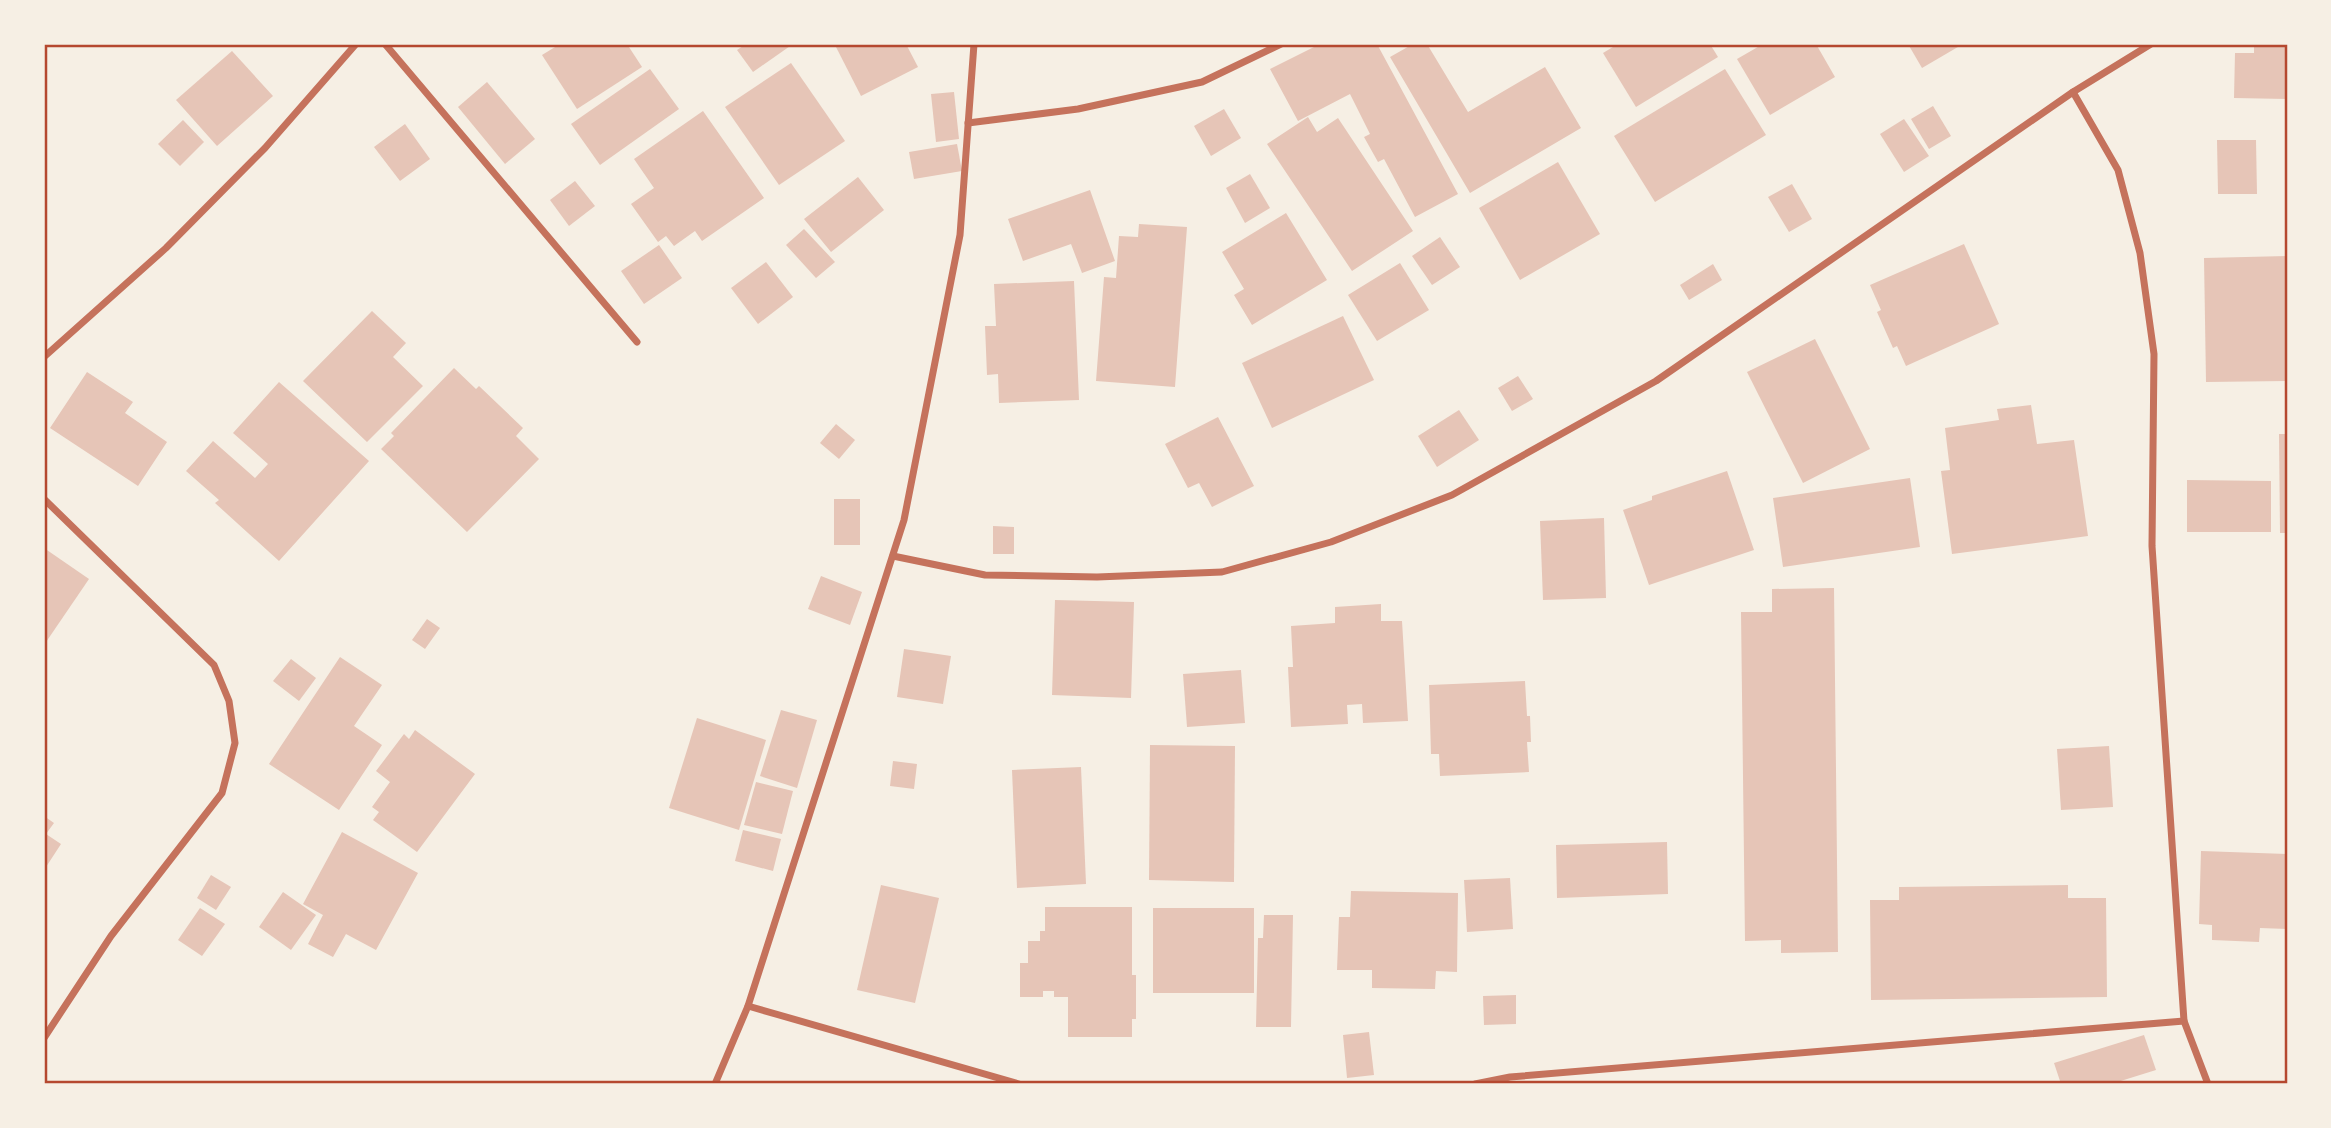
<svg xmlns="http://www.w3.org/2000/svg" width="2331" height="1128" viewBox="0 0 2331 1128" font-family="Manrope,sans-serif">
<style>
.building{fill:#e6c5b7}
.lines{fill:none;stroke-linecap:round;stroke-linejoin:round}
.minor{stroke:#c5725c;stroke-width:7}
.neatline{fill:none;stroke:#b5482f;stroke-width:2.5}
</style>
<rect width="100%" height="100%" fill="#f6efe4"/>
<g class="building">
<polygon points="560,44 627,44 642,67 577,109 542,55"/>
<polygon points="746,44 793,44 753,72 737,50"/>
<polygon points="843,44 906,44 918,67 861,96 836,47"/>
<polygon points="1320,44 1377,44 1458,194 1415,217 1384,159 1378,162 1364,137 1370,134 1350,94 1298,121 1270,69"/>
<polygon points="1413,44 1427,44 1468,112 1545,67 1581,128 1470,193 1390,57"/>
<polygon points="1618,44 1710,44 1718,57 1636,107 1603,53"/>
<polygon points="1763,44 1816,44 1835,77 1770,115 1737,59"/>
<polygon points="1908,44 1963,44 1922,68"/>
<polygon points="2254,44 2287,44 2287,99 2234,98 2235,53 2254,53"/>
<polygon points="232,51 273,96 217,146 176,100"/>
<polygon points="791,63 845,141 779,185 725,107"/>
<polygon points="650,69 679,109 600,165 571,124"/>
<polygon points="1725,69 1766,135 1655,202 1614,136"/>
<polygon points="487,82 535,139 505,164 458,107"/>
<polygon points="954,92 959,139 936,142 931,94"/>
<polygon points="1933,106 1951,136 1929,149 1911,119"/>
<polygon points="1224,109 1241,138 1211,156 1194,126"/>
<polygon points="703,111 764,198 702,241 695,231 674,246 666,236 658,242 631,204 654,188 634,159"/>
<polygon points="1308,117 1317,132 1338,118 1413,231 1352,271 1267,144"/>
<polygon points="1904,119 1929,156 1904,172 1880,134"/>
<polygon points="183,120 204,142 180,166 158,144"/>
<polygon points="405,124 430,159 400,181 374,147"/>
<polygon points="2217,140 2256,140 2257,194 2218,194"/>
<polygon points="957,144 962,171 914,179 909,152"/>
<polygon points="1558,162 1600,234 1520,280 1479,208"/>
<polygon points="1250,174 1270,208 1245,223 1226,188"/>
<polygon points="858,177 884,210 831,252 804,219"/>
<polygon points="575,181 595,206 569,226 550,200"/>
<polygon points="1792,184 1812,219 1789,232 1768,197"/>
<polygon points="1090,190 1115,261 1082,273 1071,244 1023,261 1008,219"/>
<polygon points="1286,213 1327,280 1252,325 1234,295 1244,289 1222,252"/>
<polygon points="1139,224 1187,227 1175,387 1096,381 1104,277 1116,278 1119,236 1138,237"/>
<polygon points="804,229 835,262 816,278 786,245"/>
<polygon points="1440,237 1460,267 1432,285 1412,256"/>
<polygon points="1964,244 1999,324 1906,366 1897,346 1893,348 1877,312 1881,310 1870,285"/>
<polygon points="659,245 682,278 644,304 621,271"/>
<polygon points="2287,256 2287,381 2206,382 2204,258"/>
<polygon points="766,262 793,297 758,324 731,288"/>
<polygon points="1400,263 1429,310 1377,341 1348,295"/>
<polygon points="1713,264 1722,280 1689,300 1680,285"/>
<polygon points="1074,281 1079,400 999,403 998,374 987,375 985,326 996,326 994,284"/>
<polygon points="372,311 406,343 393,357 423,386 367,442 303,381"/>
<polygon points="1343,316 1374,380 1272,428 1242,363"/>
<polygon points="1815,339 1870,449 1803,483 1747,372"/>
<polygon points="454,368 476,389 479,386 523,428 516,436 539,459 467,532 381,449 394,436 391,433"/>
<polygon points="87,372 133,402 125,413 167,442 138,486 50,428"/>
<polygon points="1518,376 1533,399 1512,411 1498,388"/>
<polygon points="279,382 369,461 279,561 215,503 219,500 186,471 213,441 255,478 268,464 233,433"/>
<polygon points="2031,405 2037,444 2074,440 2088,536 1952,554 1941,471 1950,470 1945,428 1999,420 1997,409"/>
<polygon points="1459,410 1479,440 1437,467 1418,436"/>
<polygon points="1218,417 1254,486 1212,507 1199,483 1188,488 1165,444"/>
<polygon points="836,424 855,440 839,459 820,443"/>
<polygon points="2279,434 2287,434 2287,533 2280,533"/>
<polygon points="1727,471 1754,550 1649,585 1623,510 1652,500 1652,496"/>
<polygon points="1910,478 1920,547 1783,567 1773,498"/>
<polygon points="2187,480 2271,481 2271,532 2187,532"/>
<rect x="834" y="499" width="26" height="46"/>
<polygon points="1604,518 1606,598 1543,600 1540,521"/>
<polygon points="993,526 1014,527 1014,554 993,554"/>
<polygon points="44,548 89,579 44,645"/>
<polygon points="821,576 862,592 850,625 808,609"/>
<polygon points="1834,588 1838,952 1781,953 1781,940 1745,941 1741,612 1772,612 1772,589"/>
<polygon points="1055,600 1134,602 1131,698 1052,695"/>
<polygon points="1381,604 1381,621 1402,621 1408,721 1363,723 1362,704 1347,705 1348,724 1291,727 1288,667 1293,667 1291,626 1335,623 1335,607"/>
<polygon points="427,619 440,628 425,649 412,640"/>
<polygon points="904,649 951,656 943,704 897,697"/>
<polygon points="340,657 382,685 354,726 382,745 339,810 269,764"/>
<polygon points="291,659 316,678 299,701 273,681"/>
<polygon points="1241,670 1245,723 1187,727 1183,674"/>
<polygon points="1525,681 1527,716 1530,716 1531,742 1527,742 1529,772 1440,776 1439,754 1431,754 1429,685"/>
<polygon points="781,710 817,720 797,788 760,776"/>
<polygon points="697,718 766,740 739,830 669,808"/>
<polygon points="415,730 475,774 417,852 373,820 379,812 372,807 390,782 376,771 404,734 409,739"/>
<polygon points="1150,745 1235,746 1234,882 1149,880"/>
<polygon points="2109,746 2113,807 2061,810 2057,749"/>
<polygon points="893,761 917,764 914,789 890,786"/>
<polygon points="1081,767 1086,884 1017,888 1012,770"/>
<polygon points="756,782 793,791 782,834 744,825"/>
<polygon points="44,816 54,823 46,834 61,844 46,867 44,866"/>
<polygon points="743,830 781,839 773,871 735,861"/>
<polygon points="342,832 418,873 376,950 346,934 333,957 308,944 323,915 303,904"/>
<polygon points="1667,842 1668,894 1557,898 1556,845"/>
<polygon points="2201,851 2287,854 2287,929 2260,928 2259,942 2212,940 2212,925 2199,924"/>
<polygon points="211,875 231,887 216,910 197,898"/>
<polygon points="1510,878 1513,929 1467,932 1464,880"/>
<polygon points="881,885 939,898 915,1003 857,990"/>
<polygon points="2068,885 2068,898 2106,898 2107,997 1871,1000 1870,900 1899,900 1899,887"/>
<polygon points="1351,891 1458,893 1457,972 1436,971 1435,989 1372,988 1372,970 1337,970 1339,917 1350,917"/>
<polygon points="283,892 316,915 291,950 259,927"/>
<polygon points="1045,907 1132,907 1132,975 1136,975 1136,1019 1132,1019 1132,1037 1068,1037 1068,997 1054,997 1054,991 1043,991 1043,997 1020,997 1020,963 1028,963 1028,941 1040,941 1040,931 1045,931"/>
<polygon points="200,908 225,924 202,956 178,940"/>
<rect x="1153" y="908" width="101" height="85"/>
<polygon points="1264,915 1293,915 1291,1027 1256,1027 1258,938 1263,938"/>
<polygon points="1516,995 1516,1024 1484,1025 1483,996"/>
<polygon points="1369,1032 1374,1075 1347,1078 1343,1035"/>
<polygon points="2144,1035 2156,1070 2111,1084 2061,1084 2054,1063"/>
</g>
<g class="lines">
<g class="minor">
<polyline points="385,44 637,342"/>
<polyline points="2073,92 2118,170 2140,253 2154,354 2152,546 2184,1021 2208,1084"/>
<polyline points="968,123 1078,109 1202,82 1281,44"/>
<polyline points="44,357 166,248 265,148 356,44"/>
<polyline points="44,499 214,665 229,701 235,743 222,793 111,936 44,1038"/>
<polyline points="893,556 985,575 1097,577 1222,572 1331,542 1452,495 1656,381 2073,92 2151,44"/>
<polyline points="748,1006 1019,1084"/>
<polyline points="715,1084 748,1006 904,520 960,235 974,44"/>
<polyline points="1475,1084 1510,1077 2184,1021"/>
</g>
</g>
<rect width="2331" height="1128" fill="none" stroke="#f6efe4" stroke-width="91"/>
<rect x="46" y="46" width="2240" height="1036" class="neatline"/>
</svg>
